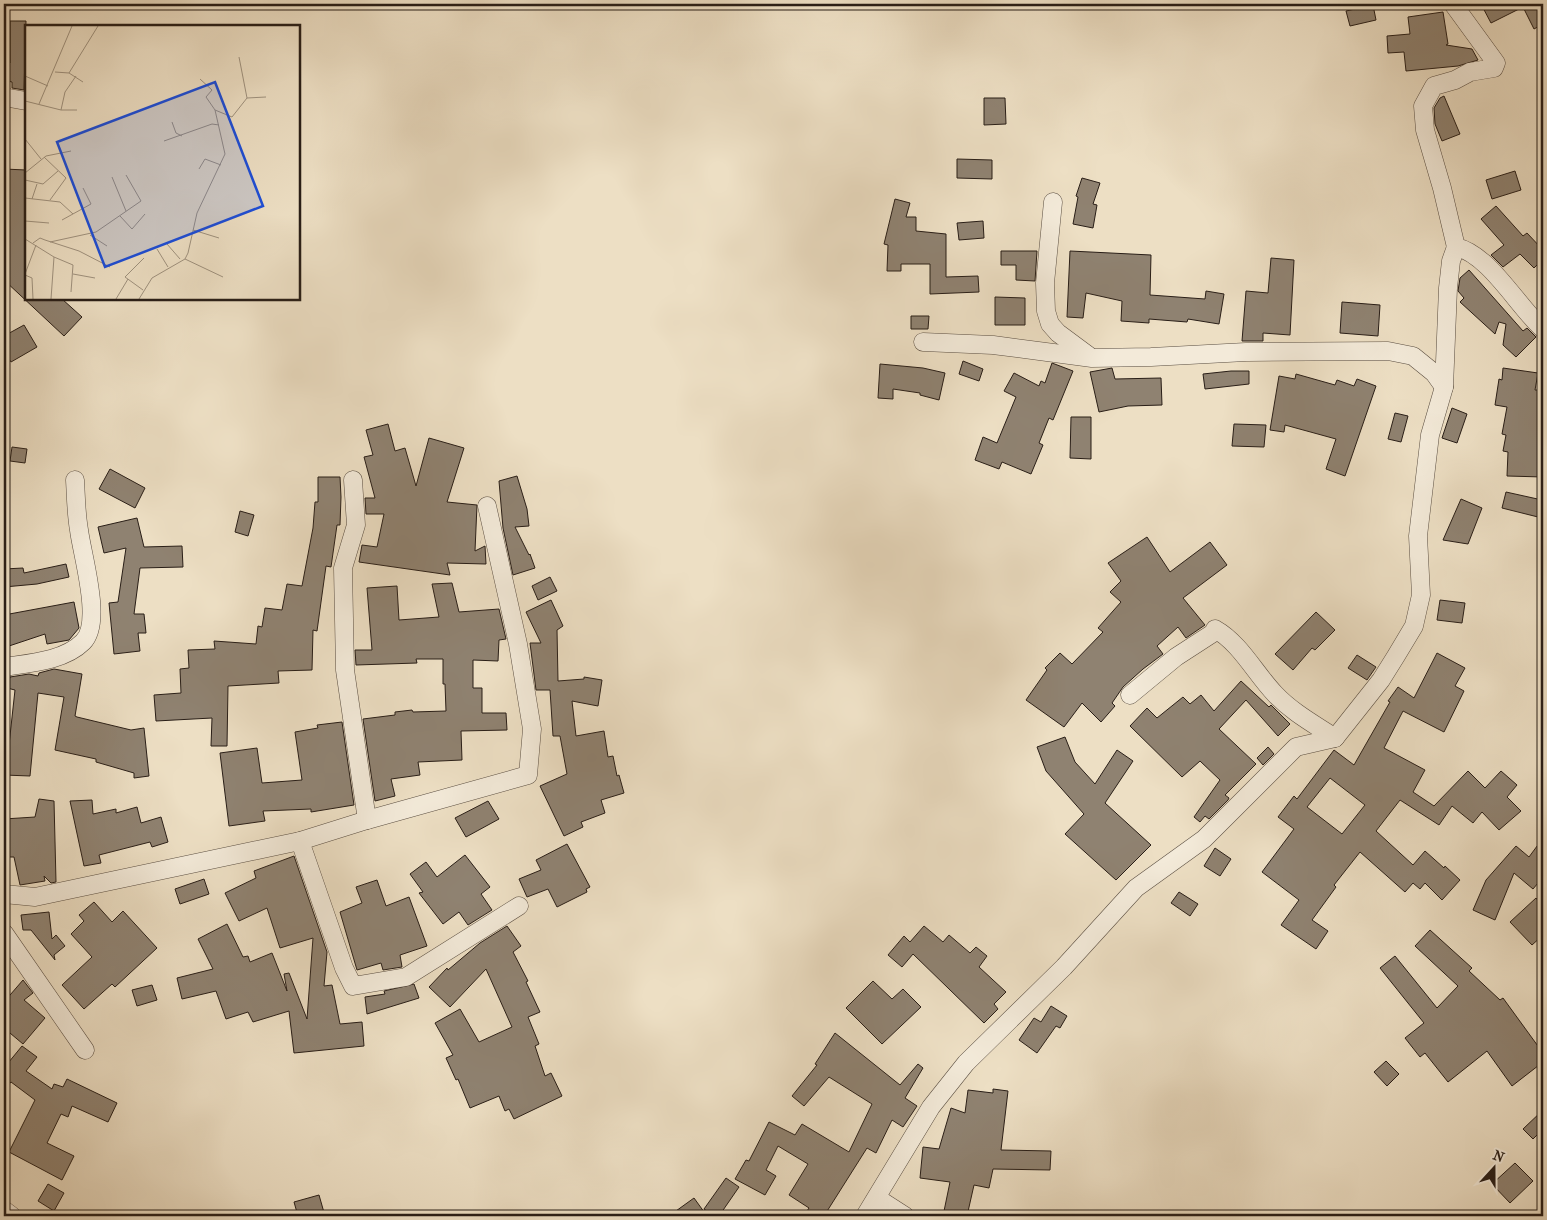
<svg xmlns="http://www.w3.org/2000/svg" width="1547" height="1220" viewBox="0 0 1547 1220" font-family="'IM FELL French Canon',serif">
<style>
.building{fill:#8f8271;stroke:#291e17;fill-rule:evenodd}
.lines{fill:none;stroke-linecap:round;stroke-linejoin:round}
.minor-casing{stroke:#5a4e42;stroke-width:19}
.minor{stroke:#f3ead9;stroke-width:18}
.inset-road{fill:none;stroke:#9f927f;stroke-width:1}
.view{fill:#1d4ed8;fill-opacity:0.15;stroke:#1d4ed8;stroke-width:2.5}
.inset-edge{fill:none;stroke:#291e17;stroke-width:2.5}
</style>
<rect width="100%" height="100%" fill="#eddfc4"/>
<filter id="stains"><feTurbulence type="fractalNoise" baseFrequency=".004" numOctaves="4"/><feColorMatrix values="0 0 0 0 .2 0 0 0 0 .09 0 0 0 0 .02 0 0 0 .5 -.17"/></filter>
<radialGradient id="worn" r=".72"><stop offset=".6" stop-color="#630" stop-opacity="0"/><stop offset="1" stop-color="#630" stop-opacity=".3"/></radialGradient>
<g class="building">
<polygon points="1481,4 1543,4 1543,24 1534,29 1523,7 1491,23"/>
<polygon points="1373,5 1376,20 1350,26 1346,11"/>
<polygon points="1443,12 1448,44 1446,45 1472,49 1478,60 1458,66 1406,71 1404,52 1388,53 1387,36 1410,34 1408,17"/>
<polygon points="10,21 26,21 24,90 12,88 12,82 4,80 4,62 10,63"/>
<polygon points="1444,96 1460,134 1442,141 1435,124 1434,108 1440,98"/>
<polygon points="984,98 1005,98 1006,124 984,125"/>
<polygon points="957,159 992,160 992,179 957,178"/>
<polygon points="4,169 26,170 26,299 62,299 82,317 64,336 4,280"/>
<polygon points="1515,171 1521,190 1492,199 1486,180"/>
<polygon points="1082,178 1100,183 1093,204 1097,205 1093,228 1073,224 1078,197 1076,196"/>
<polygon points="895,199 910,203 906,217 916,217 916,231 946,234 946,277 978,276 979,292 930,294 930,264 901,264 901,271 887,271 888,245 884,244"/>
<polygon points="1496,206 1523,236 1527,233 1543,250 1543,259 1534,268 1520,254 1503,267 1491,255 1504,245 1481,219"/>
<polygon points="983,221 984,238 959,240 957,223"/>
<polygon points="1001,251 1037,251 1035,281 1016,280 1016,265 1001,265"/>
<polygon points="1070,251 1151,255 1150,295 1205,299 1206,291 1224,294 1219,324 1188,319 1187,322 1149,319 1149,323 1121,321 1122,301 1086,293 1083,318 1067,317"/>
<polygon points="1271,258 1294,260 1290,335 1263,333 1263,341 1242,341 1246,291 1268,293"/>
<polygon points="1469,270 1523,331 1527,328 1536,337 1516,357 1503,345 1506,324 1499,322 1495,334 1460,302 1464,298 1458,291 1460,278"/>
<polygon points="995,297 1025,298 1025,325 995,325"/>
<polygon points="1342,302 1380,305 1378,336 1340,333"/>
<polygon points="911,316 929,316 928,329 911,329"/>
<polygon points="24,325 37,347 11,362 4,351 4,336"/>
<polygon points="963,361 983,369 979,381 959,374"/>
<polygon points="1052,363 1073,371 1053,420 1049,418 1039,443 1043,445 1031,474 1002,462 999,469 975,460 983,437 997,443 1016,397 1004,391 1014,373 1039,386 1041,381 1045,383"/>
<polygon points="880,364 923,368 945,373 939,400 920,395 920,393 893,389 893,399 878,398"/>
<polygon points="1112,368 1115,379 1161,378 1162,405 1128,406 1099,412 1090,372"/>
<polygon points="1503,368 1538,373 1535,390 1543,390 1543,477 1507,476 1508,452 1503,451 1506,435 1502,434 1507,407 1495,405 1499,379 1502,380"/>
<polygon points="1231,371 1249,371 1249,384 1205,389 1203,374"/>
<polygon points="1296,374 1335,385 1337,380 1354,386 1357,379 1376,386 1345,476 1326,469 1336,439 1285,425 1284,432 1270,430 1279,376 1295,379"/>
<polygon points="1452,408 1467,414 1457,443 1442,438"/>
<polygon points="1395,413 1408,416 1401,442 1388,439"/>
<polygon points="1071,417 1091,417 1091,459 1070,458"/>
<polygon points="388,424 395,451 405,448 416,486 429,438 464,448 447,502 477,505 475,551 485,546 486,564 447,563 450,575 359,562 362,545 377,547 384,514 366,514 365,498 375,498 364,457 373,455 366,430"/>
<polygon points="1234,424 1266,425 1264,447 1232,446"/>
<polygon points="12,447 27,449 25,463 10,461"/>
<polygon points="110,469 145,488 135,508 99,489"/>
<polygon points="517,476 527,509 529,526 515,527 529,555 530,554 535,568 513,575 503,528 499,481"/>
<polygon points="318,477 340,477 341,497 340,525 337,525 331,567 326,566 317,631 313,630 312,670 278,671 279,683 228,686 227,746 211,746 212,718 156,721 154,695 181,693 180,669 189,668 188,650 215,649 214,641 256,644 258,626 262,627 265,608 282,610 287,584 302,586 313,528 315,502 318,502"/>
<polygon points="1506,492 1542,500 1538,517 1502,508"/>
<polygon points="1461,499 1482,508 1468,544 1443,540"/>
<polygon points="240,511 254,515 248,536 235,532"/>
<polygon points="137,518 144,547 182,546 183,567 140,568 134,614 144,614 146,633 138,633 140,651 114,654 109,603 118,602 126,548 104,553 98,527"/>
<polygon points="1147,537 1170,572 1210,542 1227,565 1183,598 1205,625 1186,638 1178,627 1157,646 1163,654 1143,669 1123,687 1112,703 1115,706 1101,722 1082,703 1064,727 1026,700 1047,670 1045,668 1060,653 1072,664 1103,632 1098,628 1121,602 1110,592 1121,581 1108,563"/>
<polygon points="66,564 69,577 37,584 4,587 4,569 23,568 24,573"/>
<polygon points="550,577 557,591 538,600 532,586"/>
<polygon points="452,583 459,612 499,609 506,639 499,640 498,661 473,660 473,688 482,688 482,713 506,713 507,730 461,731 462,760 418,762 420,775 391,779 395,796 375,801 363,719 395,715 395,712 412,710 413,712 446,711 445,684 443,684 443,659 416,659 417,663 356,665 355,650 372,650 367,588 397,586 399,620 439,617 432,584"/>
<polygon points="551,600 563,626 557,630 558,681 584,679 584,677 602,680 598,706 572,701 576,736 604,731 608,757 613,756 617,776 619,775 624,793 601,800 605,813 581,822 583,827 564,836 540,786 567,774 560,736 553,736 550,690 536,690 530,643 541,643 526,612"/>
<polygon points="1440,600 1465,603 1462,623 1437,620"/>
<polygon points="74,602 79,628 69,640 47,644 45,634 9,646 4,628 4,615"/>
<polygon points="1316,612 1335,630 1315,650 1312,648 1293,670 1275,654"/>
<path d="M1437,653L1465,668L1455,686L1464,691L1444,732L1403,711L1384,748L1425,770L1413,792L1434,806L1468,771L1485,788L1501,771L1517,785L1507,797L1521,811L1499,830L1482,812L1473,823L1452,806L1439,825L1400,800L1376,831L1413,865L1425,851L1444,868L1445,866L1460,880L1442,900L1425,883L1420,889L1413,883L1405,892L1360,852L1334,885L1336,887L1312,920L1328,931L1316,949L1281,925L1299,900L1262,872L1294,829L1278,817L1294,796L1297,799L1334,750L1354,765L1390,702L1388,701L1398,687L1414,698ZM1330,778L1365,805L1342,834L1307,807Z"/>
<polygon points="1357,655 1376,667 1367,680 1348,668"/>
<polygon points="54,669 82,674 75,716 77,717 131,730 144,728 149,776 134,778 134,773 96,762 96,759 55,750 64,697 38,693 30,776 4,775 4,754 8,754 15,690 7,688 10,677 29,674 38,676 39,673"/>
<polygon points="1241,681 1269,707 1271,705 1290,724 1278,736 1246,700 1219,729 1256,764 1225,795 1229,798 1228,800 1209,819 1205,816 1200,822 1194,817 1220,780 1200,761 1182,777 1130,726 1147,708 1157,718 1183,697 1190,704 1201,695 1214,711"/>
<polygon points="342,722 354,805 311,812 311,809 263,811 265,821 229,826 220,753 257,748 262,783 302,780 295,732 318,728 317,725"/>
<polygon points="1065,737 1075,762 1095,784 1117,750 1133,761 1105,803 1151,845 1116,880 1065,834 1084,814 1046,771 1037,747"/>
<polygon points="1268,747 1274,754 1263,765 1257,758"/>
<polygon points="39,799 54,801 56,882 51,883 44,876 45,881 20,885 14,857 4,857 4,819 35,817"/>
<polygon points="92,800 93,814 116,809 116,813 137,807 141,823 161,817 168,842 152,847 150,842 99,855 101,863 84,866 70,801"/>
<polygon points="488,801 499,819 466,837 455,818"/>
<polygon points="1543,838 1543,877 1533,889 1514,873 1495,920 1473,910 1486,880 1516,846 1529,857"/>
<polygon points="567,844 590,887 586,889 587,892 557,907 548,889 527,897 519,879 541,870 536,860"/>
<polygon points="1215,848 1231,859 1220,876 1204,866"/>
<polygon points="465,855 490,887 481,894 492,910 468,925 459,912 443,924 419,893 423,892 410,874 426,862 437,877"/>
<polygon points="294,856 327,952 324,986 332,985 340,1024 362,1022 364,1046 294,1053 289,1011 253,1022 248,1012 226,1019 216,991 182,999 177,978 213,969 198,939 227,924 243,957 248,956 250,962 272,953 287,991 284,974 289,973 307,1019 313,938 280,948 267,908 239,921 225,893 256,878 254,871"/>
<polygon points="204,879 209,894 180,904 175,889"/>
<polygon points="377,880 386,906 409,897 427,946 400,955 402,967 383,970 381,963 357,970 340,912 362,903 356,887"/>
<polygon points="1179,892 1198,904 1190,916 1171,903"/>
<polygon points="1536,898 1543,907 1543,935 1532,945 1510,922"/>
<polygon points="94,902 112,922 123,911 157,948 115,987 112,984 84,1009 62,985 92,957 71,934 84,921 79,915"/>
<polygon points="49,912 52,939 56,935 65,946 54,955 55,960 31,930 23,930 21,915"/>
<polygon points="507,926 521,946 513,952 528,981 526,982 540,1012 528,1017 539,1044 535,1046 545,1076 551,1073 562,1096 514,1119 509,1109 505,1111 499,1096 470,1108 458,1079 456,1080 446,1058 453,1055 435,1023 460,1009 479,1042 512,1027 486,969 450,1007 429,987 447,968 448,970 480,943"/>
<polygon points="924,926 943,942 949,935 970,953 976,947 987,956 979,967 1006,992 994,1004 998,1009 984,1023 913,954 902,967 888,955 904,936 910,942"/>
<polygon points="1430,930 1472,968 1469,971 1500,1000 1503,998 1543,1053 1543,1062 1512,1086 1487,1051 1448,1082 1425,1053 1420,1057 1405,1038 1424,1023 1380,968 1395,956 1437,1008 1458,986 1415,946"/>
<polygon points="23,980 33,993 24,1000 45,1018 23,1044 4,1028 4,1002"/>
<polygon points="873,981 892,999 903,989 921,1007 882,1044 846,1008"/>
<polygon points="414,984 419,998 367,1014 365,997 385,994 384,991"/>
<polygon points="152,985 157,1000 137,1006 132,990"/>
<polygon points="1051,1006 1067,1016 1060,1028 1056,1026 1037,1053 1019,1040 1034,1018 1041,1022"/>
<polygon points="835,1033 900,1085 918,1064 923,1068 905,1098 917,1106 903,1127 892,1120 876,1153 867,1148 824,1216 814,1216 807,1211 809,1208 789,1195 808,1164 778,1146 766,1170 776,1176 765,1195 735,1179 746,1160 749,1161 769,1122 795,1135 802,1124 849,1152 872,1104 829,1077 804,1106 792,1096 817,1065 815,1064"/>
<polygon points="22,1046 37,1057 26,1071 52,1089 54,1084 63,1087 67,1079 117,1103 108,1122 72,1106 68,1117 61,1114 47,1143 74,1156 62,1180 9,1152 35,1100 11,1082 4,1090 4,1068"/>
<polygon points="1386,1061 1399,1074 1387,1086 1374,1072"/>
<polygon points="993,1089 1008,1091 1001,1150 1051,1151 1050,1170 993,1169 989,1188 974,1185 967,1216 943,1216 950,1182 920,1178 923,1147 939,1149 951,1108 965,1113 968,1090 993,1093"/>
<polygon points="1543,1110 1543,1129 1533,1139 1523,1129"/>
<polygon points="1515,1163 1533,1181 1510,1203 1492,1184"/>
<polygon points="726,1178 739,1187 719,1216 714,1216 704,1209"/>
<polygon points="48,1184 64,1193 54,1211 38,1201"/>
<polygon points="319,1195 325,1216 298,1216 294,1202"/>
<polygon points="694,1198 707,1216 669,1216"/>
</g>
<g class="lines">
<defs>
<g id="minor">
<polyline points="1453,4 1496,63 1494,68 1470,72 1455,80 1434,86 1423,106 1425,130 1442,188 1456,247"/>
<polyline points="4,97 26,101"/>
<polyline points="1053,202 1045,283 1046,311 1050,324 1058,333 1089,356"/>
<polyline points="923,342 993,345 1092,358 1151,357 1246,352 1388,351 1413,356 1434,373 1444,387"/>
<polyline points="353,480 356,525 343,568 345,670 367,820"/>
<path d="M4,667C30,663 64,661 83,642C103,623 82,555 79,530C76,513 76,496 75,480"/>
<path d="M1130,695L1176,657L1213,633L1215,629C1240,643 1255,673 1275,694C1292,712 1314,724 1335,738"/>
<polyline points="300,841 344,968 353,986 406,977 519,906"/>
<polyline points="4,894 35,897 300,841 367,820 528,775 532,729 518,644 487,506"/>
<polyline points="4,933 85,1050"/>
<polyline points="877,1198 905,1216"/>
<polyline points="4,1210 12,1216"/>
<path d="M865,1216L931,1107L966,1063L1064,967L1136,888L1204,839L1296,747L1335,738L1381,680L1396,656L1414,626L1421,595L1418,536L1430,435L1444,387L1448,288L1451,261L1456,247C1489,254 1518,307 1543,329"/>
</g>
</defs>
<use href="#minor" class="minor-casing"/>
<use href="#minor" class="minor"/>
</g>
<g transform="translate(25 25)">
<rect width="275" height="275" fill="#eddfc4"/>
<path class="inset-road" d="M30,47L44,48L58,57M44,48L73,1M0,51L23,61M175,54L187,65L181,72L190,85M222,73L241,72M0,76L36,85H52M14,79L47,1M36,85L40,67L51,51M147,97L151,108L157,111M0,114L16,134M139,116L187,99L194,100M19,132L41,153L25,175M174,144L180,134L196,140M0,148L21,131L46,126M87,152L101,186M0,155L18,159L33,146M0,173L35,177L48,189M7,174L12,159M95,191L107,204L120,189M37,195L66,179L58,163M0,196L24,198M168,205L194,213M65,210L82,221M0,214L29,232L26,274M25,217L71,207L116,176L101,150M8,218L15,213L20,215L54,226L85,242M142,219L155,234M132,224L143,242M29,232L48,240L46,267M160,234L198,252M0,249L11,220M48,249L70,253M0,250L7,253L8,274M118,265L100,252L119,233M91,274L103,254M114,274L127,253L160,234L163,228L172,188L200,129L190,85L207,92L222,73L214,32"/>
<path class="view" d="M190,57L238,181L80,242L32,117Z"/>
<rect width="275" height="275" class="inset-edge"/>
</g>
<rect width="1547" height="1220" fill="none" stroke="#eddfc4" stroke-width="20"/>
<rect x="5" y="5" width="1537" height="1210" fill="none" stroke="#291e17" stroke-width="2.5"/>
<rect x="10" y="10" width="1527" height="1200" fill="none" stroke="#291e17"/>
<g transform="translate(1494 1168) rotate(21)" stroke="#f3ead9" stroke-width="4" paint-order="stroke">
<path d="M0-4L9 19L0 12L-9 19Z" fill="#291e17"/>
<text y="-8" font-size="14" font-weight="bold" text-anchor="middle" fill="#291e17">N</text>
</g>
<rect width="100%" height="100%" filter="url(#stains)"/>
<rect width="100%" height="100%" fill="url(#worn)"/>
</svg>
